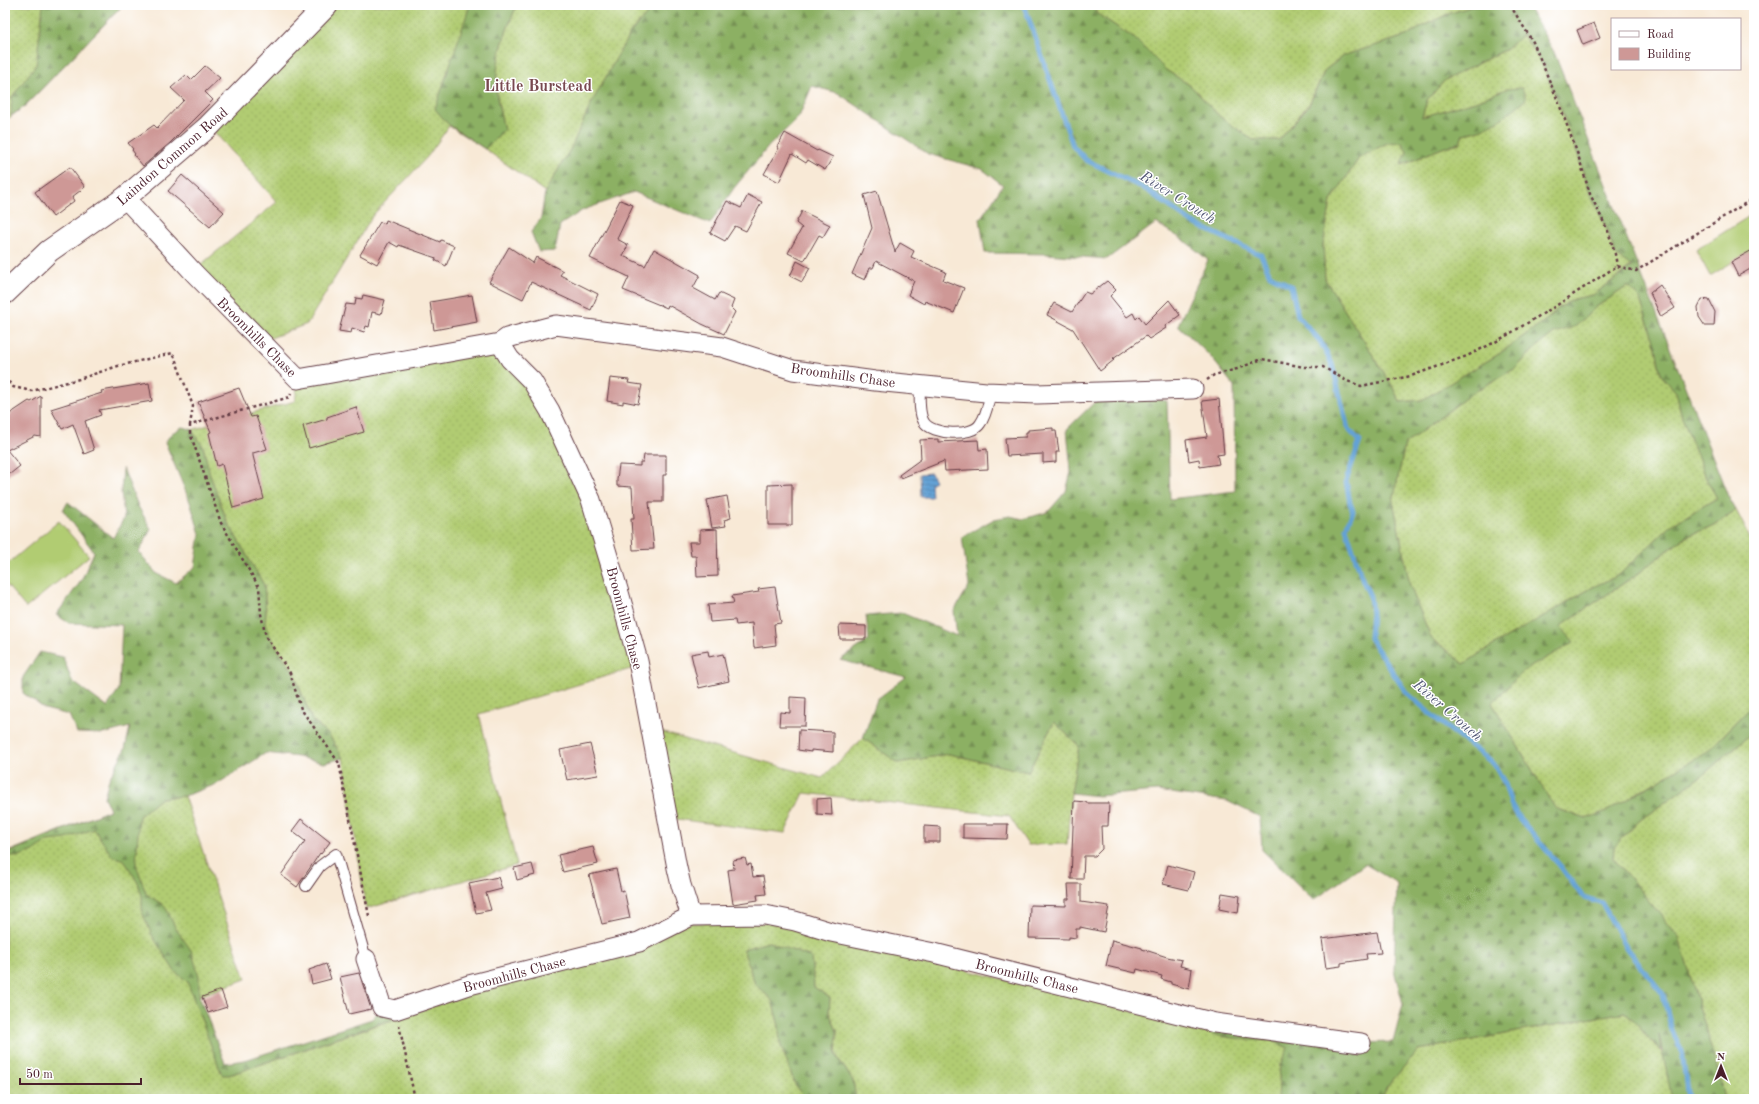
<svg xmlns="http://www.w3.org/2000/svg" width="1759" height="1104" viewBox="0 0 1759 1104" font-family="'Old Standard TT',serif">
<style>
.grass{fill:url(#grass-dots);stroke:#7e764e}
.forest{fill:url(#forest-firs);stroke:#6b6848;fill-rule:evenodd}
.pitch{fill:#b1cc72;stroke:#7e764e}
.water{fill:url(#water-rules);stroke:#566080}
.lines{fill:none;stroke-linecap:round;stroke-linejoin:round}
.stream{stroke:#63a2d5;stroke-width:5}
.building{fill:#ce9896}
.service-casing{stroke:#643d45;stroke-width:12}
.minor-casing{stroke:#643d45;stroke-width:21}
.tertiary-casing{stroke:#643d45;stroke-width:24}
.path{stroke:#643d45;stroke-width:2.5;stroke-dasharray:3 3;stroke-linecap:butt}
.service{stroke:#fff;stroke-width:10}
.minor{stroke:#fff;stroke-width:19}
.tertiary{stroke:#fff;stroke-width:22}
.labels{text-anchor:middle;stroke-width:3;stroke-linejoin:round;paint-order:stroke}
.street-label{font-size:14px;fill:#4a1f2b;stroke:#fff}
.water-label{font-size:15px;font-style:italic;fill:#555a77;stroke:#fff}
.quarter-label{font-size:16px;font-weight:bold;fill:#784950;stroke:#fff}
</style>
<defs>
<pattern id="grass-dots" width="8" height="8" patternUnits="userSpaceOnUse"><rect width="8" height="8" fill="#b1cc72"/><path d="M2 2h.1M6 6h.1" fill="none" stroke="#9aaf63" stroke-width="1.8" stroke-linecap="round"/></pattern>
<pattern id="forest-firs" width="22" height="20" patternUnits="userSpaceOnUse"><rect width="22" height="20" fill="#8cb064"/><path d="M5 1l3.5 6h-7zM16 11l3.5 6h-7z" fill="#748f53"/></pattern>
<pattern id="water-rules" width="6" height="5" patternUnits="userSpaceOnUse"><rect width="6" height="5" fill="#63a2d5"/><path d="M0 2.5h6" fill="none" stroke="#5483ad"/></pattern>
</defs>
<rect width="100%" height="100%" fill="#fff"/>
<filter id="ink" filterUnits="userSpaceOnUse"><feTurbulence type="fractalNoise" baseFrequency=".025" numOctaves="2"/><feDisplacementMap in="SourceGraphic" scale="8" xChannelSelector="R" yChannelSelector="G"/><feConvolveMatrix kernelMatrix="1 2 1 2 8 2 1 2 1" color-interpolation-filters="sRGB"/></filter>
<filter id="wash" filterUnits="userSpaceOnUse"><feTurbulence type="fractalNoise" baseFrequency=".012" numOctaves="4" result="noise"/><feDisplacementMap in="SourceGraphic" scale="16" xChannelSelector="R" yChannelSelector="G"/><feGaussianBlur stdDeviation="0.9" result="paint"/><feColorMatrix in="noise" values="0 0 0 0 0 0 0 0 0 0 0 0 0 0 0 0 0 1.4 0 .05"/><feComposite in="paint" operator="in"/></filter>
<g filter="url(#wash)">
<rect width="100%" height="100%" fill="#f8e9d6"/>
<g class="grass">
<polygon points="5,5 123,5 25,106 5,121"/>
<path d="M327,5H470L464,25L448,124L485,149L504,130C502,119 498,107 497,96C494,62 504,35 517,5H655L630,34L591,104L571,148L545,192L485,149L449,126L428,156L373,215L307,324L255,344L187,276L277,202L209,126Z"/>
<polygon points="1095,5 1485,5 1473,6 1448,14 1427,24 1406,36 1345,55 1325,70 1309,104 1279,140 1253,140 1219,116 1191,86 1166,70 1135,39 1096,13"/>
<path d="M1522,34L1543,66L1558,101L1578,155L1590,194L1608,231L1615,254L1632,266L1593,295L1574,299L1557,309L1550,317L1499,354L1422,400L1400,402L1391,384L1325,279L1323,245L1331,201L1359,158L1387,143L1402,142L1407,152L1402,165C1422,158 1439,147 1460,143L1463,134L1478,131L1506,89L1479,100L1422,117L1427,100L1445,80L1507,49Z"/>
<polygon points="1628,286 1640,299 1656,347 1661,375 1676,392 1682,417 1708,482 1717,498 1670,526 1619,575 1593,587 1484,651 1464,664 1431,638 1410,586 1393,501 1405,444 1472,393 1516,368 1536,347 1554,333 1576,326 1596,307"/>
<polygon points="500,343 550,411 644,665 479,714 517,865 366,909 343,758 329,735 312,720 293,671 273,642 264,623 266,612 264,585 227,521 210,475 203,446 191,430 295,401 298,379"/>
<polygon points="1736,510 1754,545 1754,704 1708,751 1609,810 1586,819 1555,808 1492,703 1521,672 1573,642 1560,626 1639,573 1684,538 1716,524"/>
<polygon points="1054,722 1079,746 1071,793 1067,844 1028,845 1009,816 804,793 785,833 667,818 650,729 822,778 863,738 898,763 949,754 1028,772"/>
<polygon points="1754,731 1754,1099 1724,1099 1716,1065 1679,937 1613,858 1614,847 1639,821 1704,774"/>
<polygon points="184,796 246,979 199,996 229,1075 678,923 777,923 1248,1040 1271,1040 1289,1048 1280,1065 1280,1096 1278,1099 856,1099 853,1081 836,1055 837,1031 829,1012 830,998 814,987 811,957 769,942 743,949 755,984 772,1000 779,1026 780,1043 796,1087 806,1099 5,1099 5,853 110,810 139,816 161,798"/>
<polygon points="1625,1012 1665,1056 1677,1099 1381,1099 1387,1087 1418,1050"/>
</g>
<g class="forest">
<polygon points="43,5 123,5 25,106 11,116 12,97 36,65"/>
<path d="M470,5H517C504,35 494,62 497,96C498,107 502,119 504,130L485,149L448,124L435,109Z"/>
<path d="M655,5H1095L1096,13L1135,39L1166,70L1191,86L1219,116L1253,140H1279L1309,105L1325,70L1345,55L1406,36L1427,24L1448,14L1473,6L1527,5L1554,52L1728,496L1736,510L1716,524L1684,538L1639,573L1560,626L1574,642L1522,672L1492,703L1555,808L1586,819L1609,810L1708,751L1754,704V731L1704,774L1639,821L1614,847L1613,858L1679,937L1716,1065L1724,1099H1672L1659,1035L1661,1051L1625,1012L1418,1050L1387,1087L1381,1099H1278L1280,1065L1288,1048L1271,1040H1248L1212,1035L1202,1020L1361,1043L1393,1042L1403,1004L1394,970L1397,883L1365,864L1314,900L1262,850L1260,817L1227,801L1157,791L1098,796L1071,793L1079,746L1054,722L1028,772L949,754L898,763L863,738L877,699L906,677L840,660L869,640L866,616L902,613L957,636L954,611L969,586L962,537L994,519L1010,516L1023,519L1048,512L1066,491L1071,472L1067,429L1106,391L1167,401L1170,499L1235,491L1234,386L1210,356L1178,325L1208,260L1185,241L1156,223L1107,259L1047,254L985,253L980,219L1003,185L982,169L928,154L838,93L812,86L799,117L769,146L734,188L710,224L634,192L583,210L560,225L555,251L539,252L531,232L541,218L545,192L571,148L591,104L630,33ZM1523,34L1543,66L1558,101L1578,155L1590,194L1608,231L1615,254L1632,267L1593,295L1574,299L1557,309L1550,317L1499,354L1422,400L1400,402L1391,384L1325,279L1323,245L1331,201L1359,158L1387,143L1402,142L1407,152L1401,165C1421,158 1439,147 1460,143L1463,134C1491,129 1505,117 1526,99L1522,88L1506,89L1479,100L1422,117L1427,100L1445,80L1507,49ZM1628,286L1640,299L1656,347L1661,375L1676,392L1682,417L1708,482L1717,498L1670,526L1619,575L1593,587L1484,651L1464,664L1431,638L1410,586L1393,501L1405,444L1472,393L1516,368L1536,347L1554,333L1576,326L1596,307Z"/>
<polygon points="182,427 191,429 203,446 210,475 227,521 264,585 266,612 265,623 273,642 293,671 312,720 329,735 343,758 324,763 298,757 266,753 217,784 184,796 161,798 139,816 136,864 146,894 165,906 176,929 191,950 199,976 199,996 225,1063 245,1060 372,1019 382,1007 405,1016 378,1024 229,1075 222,1075 187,981 175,972 152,935 142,912 142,896 138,883 124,860 112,856 94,829 66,839 47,841 34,851 16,857 5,854 110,810 104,797 109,779 125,749 130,727 103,734 77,733 69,715 45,709 23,693 23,677 40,652 63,657 72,681 107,707 119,689 122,625 69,623 56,615 81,581 94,552 63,510 68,502 113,538 124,518 121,492 123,468 138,506 151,529 139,552 156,573 176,583 195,567 200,534 190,502 165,442 172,433"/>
<polygon points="769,942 811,957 814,987 830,998 829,1012 837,1031 836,1055 853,1081 856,1099 806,1099 796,1087 780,1043 779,1026 772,1000 755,984 743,949"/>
</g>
<g class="pitch">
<polygon points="1751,215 1754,218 1754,249 1710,276 1696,250"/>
<polygon points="59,521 89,556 26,608 5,583 5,566"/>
</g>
<polygon class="water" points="931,473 935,481 931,483 932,497 921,497 920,474"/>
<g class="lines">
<polyline class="stream" points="1024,5 1073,146 1086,160 1147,190 1191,222 1261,255 1270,275 1291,286 1298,316 1320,341 1332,364 1348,429 1360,441 1346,481 1350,503 1353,511 1346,528 1363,581 1370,596 1372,613 1370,638 1375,646 1406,692 1434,717 1494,764 1505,784 1511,804 1519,818 1561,867 1582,896 1602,903 1627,949 1663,994 1672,1031 1682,1051 1688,1099"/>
</g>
<g id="blocks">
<g class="building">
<polygon points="1594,23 1600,38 1583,45 1577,30"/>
<polygon points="205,66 220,78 205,92 213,100 170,143 143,166 134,155 135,154 132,150 133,149 128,143 154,125 157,128 184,100 171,88 186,75 191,80"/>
<polygon points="785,133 817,151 818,150 833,157 825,170 808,160 806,163 792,154 779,182 764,174 779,148 777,147"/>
<polygon points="70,167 85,187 72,197 74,201 53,217 35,192"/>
<polygon points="182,175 224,212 210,227 168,191"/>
<polygon points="877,191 895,252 900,243 914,251 911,257 946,272 943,280 964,288 954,313 925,301 924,304 908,295 914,281 876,261 873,268 870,268 865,280 852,274 872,228 864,195"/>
<polygon points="748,195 762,202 746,231 735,226 725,241 710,233 727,201 741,208"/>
<polygon points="620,200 633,205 617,239 628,245 623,256 645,266 654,249 700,275 693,288 715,300 719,293 734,300 731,308 735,312 724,334 702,324 668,305 667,308 623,290 629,277 590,258"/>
<polygon points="802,211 830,225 823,237 819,235 804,261 788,253 802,228 796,223"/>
<polygon points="386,220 440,242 441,240 454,246 446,266 435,260 436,258 399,245 398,247 389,242 377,264 360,255 380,222 385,224"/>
<polygon points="509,247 533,263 536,257 563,271 560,275 598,294 591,310 531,282 523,299 489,282"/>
<polygon points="1754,249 1754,267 1738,276 1731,262"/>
<polygon points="797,261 810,268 802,282 790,276"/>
<polygon points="1107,281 1116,290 1110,296 1127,317 1133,313 1136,319 1139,316 1145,324 1169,300 1180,315 1165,326 1166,328 1149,339 1146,336 1113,359 1114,360 1100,371 1073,329 1047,315 1054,303 1072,312 1085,292 1090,294"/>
<polygon points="1660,285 1675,308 1661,317 1650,293"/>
<polygon points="363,295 385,300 381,314 372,312 369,327 366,326 364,332 352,328 351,333 339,331 346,304 355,305 356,298 362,299"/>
<polygon points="472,295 477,322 434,330 430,302"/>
<polygon points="1702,299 1709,300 1715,312 1714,326 1705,326 1699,317 1698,307"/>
<polygon points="610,378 629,380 628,383 642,385 638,404 623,401 623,404 607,401"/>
<polygon points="149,383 152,401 99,410 101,415 85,421 94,450 84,454 73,424 62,429 51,409 102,393 101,391"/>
<polygon points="239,388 251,417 256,416 267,449 253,453 253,456 264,499 233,508 222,464 217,466 209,433 211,432 198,402"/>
<polygon points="41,396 41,437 35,436 7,450 20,466 5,478 5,417 29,401 31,402"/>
<polygon points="1219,399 1224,454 1217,455 1219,464 1200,467 1199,459 1189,461 1186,440 1207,437 1202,401"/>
<polygon points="356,407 364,432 309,448 303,426 327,419 327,417"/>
<polygon points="1053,428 1053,431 1056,431 1059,452 1056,452 1056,462 1043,463 1043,454 1007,456 1005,438 1026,437 1026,432 1028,432 1028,430"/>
<polygon points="938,439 938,442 978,440 979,450 987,449 988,469 945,471 944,461 901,478 899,475 921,459 920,440"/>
<polygon points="644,455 666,455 666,475 663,475 663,502 649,502 654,549 633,550 631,519 634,519 632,487 617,486 617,479 619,465 640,466 640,462 643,462"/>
<polygon points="792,484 792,525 768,525 768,485"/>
<polygon points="727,496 731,518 724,520 726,526 712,528 707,500"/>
<polygon points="717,529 718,576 697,577 696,556 691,556 689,542 700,542 700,530"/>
<polygon points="775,587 781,623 774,624 776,645 754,648 752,623 736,625 735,620 710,622 708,605 734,603 732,596 759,592 758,589"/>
<polygon points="839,625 866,626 866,639 840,639"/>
<polygon points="708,651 709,657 723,654 729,681 699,688 691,654"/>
<polygon points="790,697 806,698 805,726 779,726 780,712 790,713"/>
<polygon points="799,730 833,732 833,752 811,750 811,752 798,750"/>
<polygon points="590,744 598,775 567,780 560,750"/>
<polygon points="831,798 832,815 817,814 817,799"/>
<polygon points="1074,801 1086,802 1086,803 1109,803 1108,826 1101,826 1102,849 1095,856 1084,856 1083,879 1071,879"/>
<polygon points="301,819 330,842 321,854 320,853 297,887 281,875 305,841 292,831"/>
<polygon points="963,824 1008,824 1007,839 963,838"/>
<polygon points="924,826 940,827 940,842 924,842"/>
<polygon points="593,847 598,864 563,872 558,855"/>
<polygon points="745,858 747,865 751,864 753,877 763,876 766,894 757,895 758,900 733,904 728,870 734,869 733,860"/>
<polygon points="532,864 535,875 517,880 514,868"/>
<polygon points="1168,865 1194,872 1189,890 1163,884"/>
<polygon points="616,869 621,891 624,890 630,918 602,924 589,875"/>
<polygon points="498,877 502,889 486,893 491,910 476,913 469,883"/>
<polygon points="1068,884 1081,884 1081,902 1109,906 1104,932 1080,927 1080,929 1076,929 1076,938 1069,937 1069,939 1029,938 1030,905 1066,906 1066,899 1069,899"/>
<polygon points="1222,893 1240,896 1238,913 1219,909"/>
<polygon points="1377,932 1381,953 1366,954 1367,959 1341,963 1341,966 1326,968 1322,939"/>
<polygon points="1112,940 1142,948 1142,949 1167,957 1182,960 1180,966 1192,969 1189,989 1171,984 1171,982 1161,979 1162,976 1137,969 1136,973 1106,966"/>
<polygon points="326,964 331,979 312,984 309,970"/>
<polygon points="359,973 371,1009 349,1014 340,977"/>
<polygon points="221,990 227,1007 208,1013 202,997"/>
</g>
</g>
</g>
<g filter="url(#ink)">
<use href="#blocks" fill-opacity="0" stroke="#643d45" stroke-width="1"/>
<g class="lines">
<defs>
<g id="service">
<path d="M920,385C920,396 918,412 924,422C932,435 972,437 980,424C987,415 988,403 991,392"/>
<polyline points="306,886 320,866 336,854 366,959"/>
</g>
<g id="minor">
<polyline points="125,198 195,274 298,379 500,343 507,338 556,325 722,347 793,370 875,381 986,392 1037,394 1193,389"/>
<polyline points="500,343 510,359 532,381 550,411 591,500 620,596 638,661 677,868 681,885 691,916 765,915 795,921 831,932 934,953 1215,1023 1361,1043"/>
<polyline points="366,959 382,1007 395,1010 469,985 639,942 691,916"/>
</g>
<polyline id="tertiary" points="5,293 49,251 125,198 209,126 327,5"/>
</defs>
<use href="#service" class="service-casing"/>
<use href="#minor" class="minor-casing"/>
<use href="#tertiary" class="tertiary-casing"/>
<g class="path">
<polyline points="1510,5 1533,42 1558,101 1578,155 1590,194 1608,231 1615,254 1617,266"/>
<polyline points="5,377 13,387 32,391 79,379 118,366 173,353 193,406 190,425 290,397 291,394"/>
<polyline points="1207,380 1214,375 1237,369 1262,359 1304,367 1323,367 1347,381 1361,386 1411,376 1467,356 1499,340 1554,307 1617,266 1636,271 1754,198"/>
<polyline points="190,425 190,433 221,523 259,587 261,614 266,637 290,673 301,709 339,763 369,916"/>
<polyline points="399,1025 415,1099"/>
</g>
<use href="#service" class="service"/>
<use href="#minor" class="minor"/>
<use href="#tertiary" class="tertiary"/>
</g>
</g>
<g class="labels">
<g class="street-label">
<text transform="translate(172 156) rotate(-41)" y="5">Laindon Common Road</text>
<text transform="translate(257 337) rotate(45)" y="5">Broomhills Chase</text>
<text transform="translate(843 375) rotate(8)" y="5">Broomhills Chase</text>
<text transform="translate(625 618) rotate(75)" y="5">Broomhills Chase</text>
<text transform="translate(514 974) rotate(-15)" y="5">Broomhills Chase</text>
<text transform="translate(1027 976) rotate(14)" y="5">Broomhills Chase</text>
</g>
<g class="water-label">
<text transform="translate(1178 197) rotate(32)" y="5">River Crouch</text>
<text transform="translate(1448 710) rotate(41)" y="5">River Crouch</text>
</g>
<g class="quarter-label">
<text x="538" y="91">Little Burstead</text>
</g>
</g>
<rect width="1759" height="1104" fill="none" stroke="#fff" stroke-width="20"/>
<rect x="1611" y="18" width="130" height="52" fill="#ffffff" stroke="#b7a5aa"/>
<rect x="1619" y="31" width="20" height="6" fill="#ffffff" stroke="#b7a5aa"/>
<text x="1647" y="38" font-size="12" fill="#4a1f2b">Road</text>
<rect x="1619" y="48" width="20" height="12" fill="#ce9896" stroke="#b7a5aa"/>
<text x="1647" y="58" font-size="12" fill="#4a1f2b">Building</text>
<g transform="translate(1721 1066)" stroke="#ffffff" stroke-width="3" paint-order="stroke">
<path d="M0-3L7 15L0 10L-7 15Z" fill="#4a1f2b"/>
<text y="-6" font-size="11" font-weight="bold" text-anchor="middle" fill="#4a1f2b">N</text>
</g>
<path d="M20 1078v6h121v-6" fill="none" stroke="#4a1f2b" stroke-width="2"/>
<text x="26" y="1078" font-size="12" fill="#4a1f2b" stroke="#ffffff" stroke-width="3" paint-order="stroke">50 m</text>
</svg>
